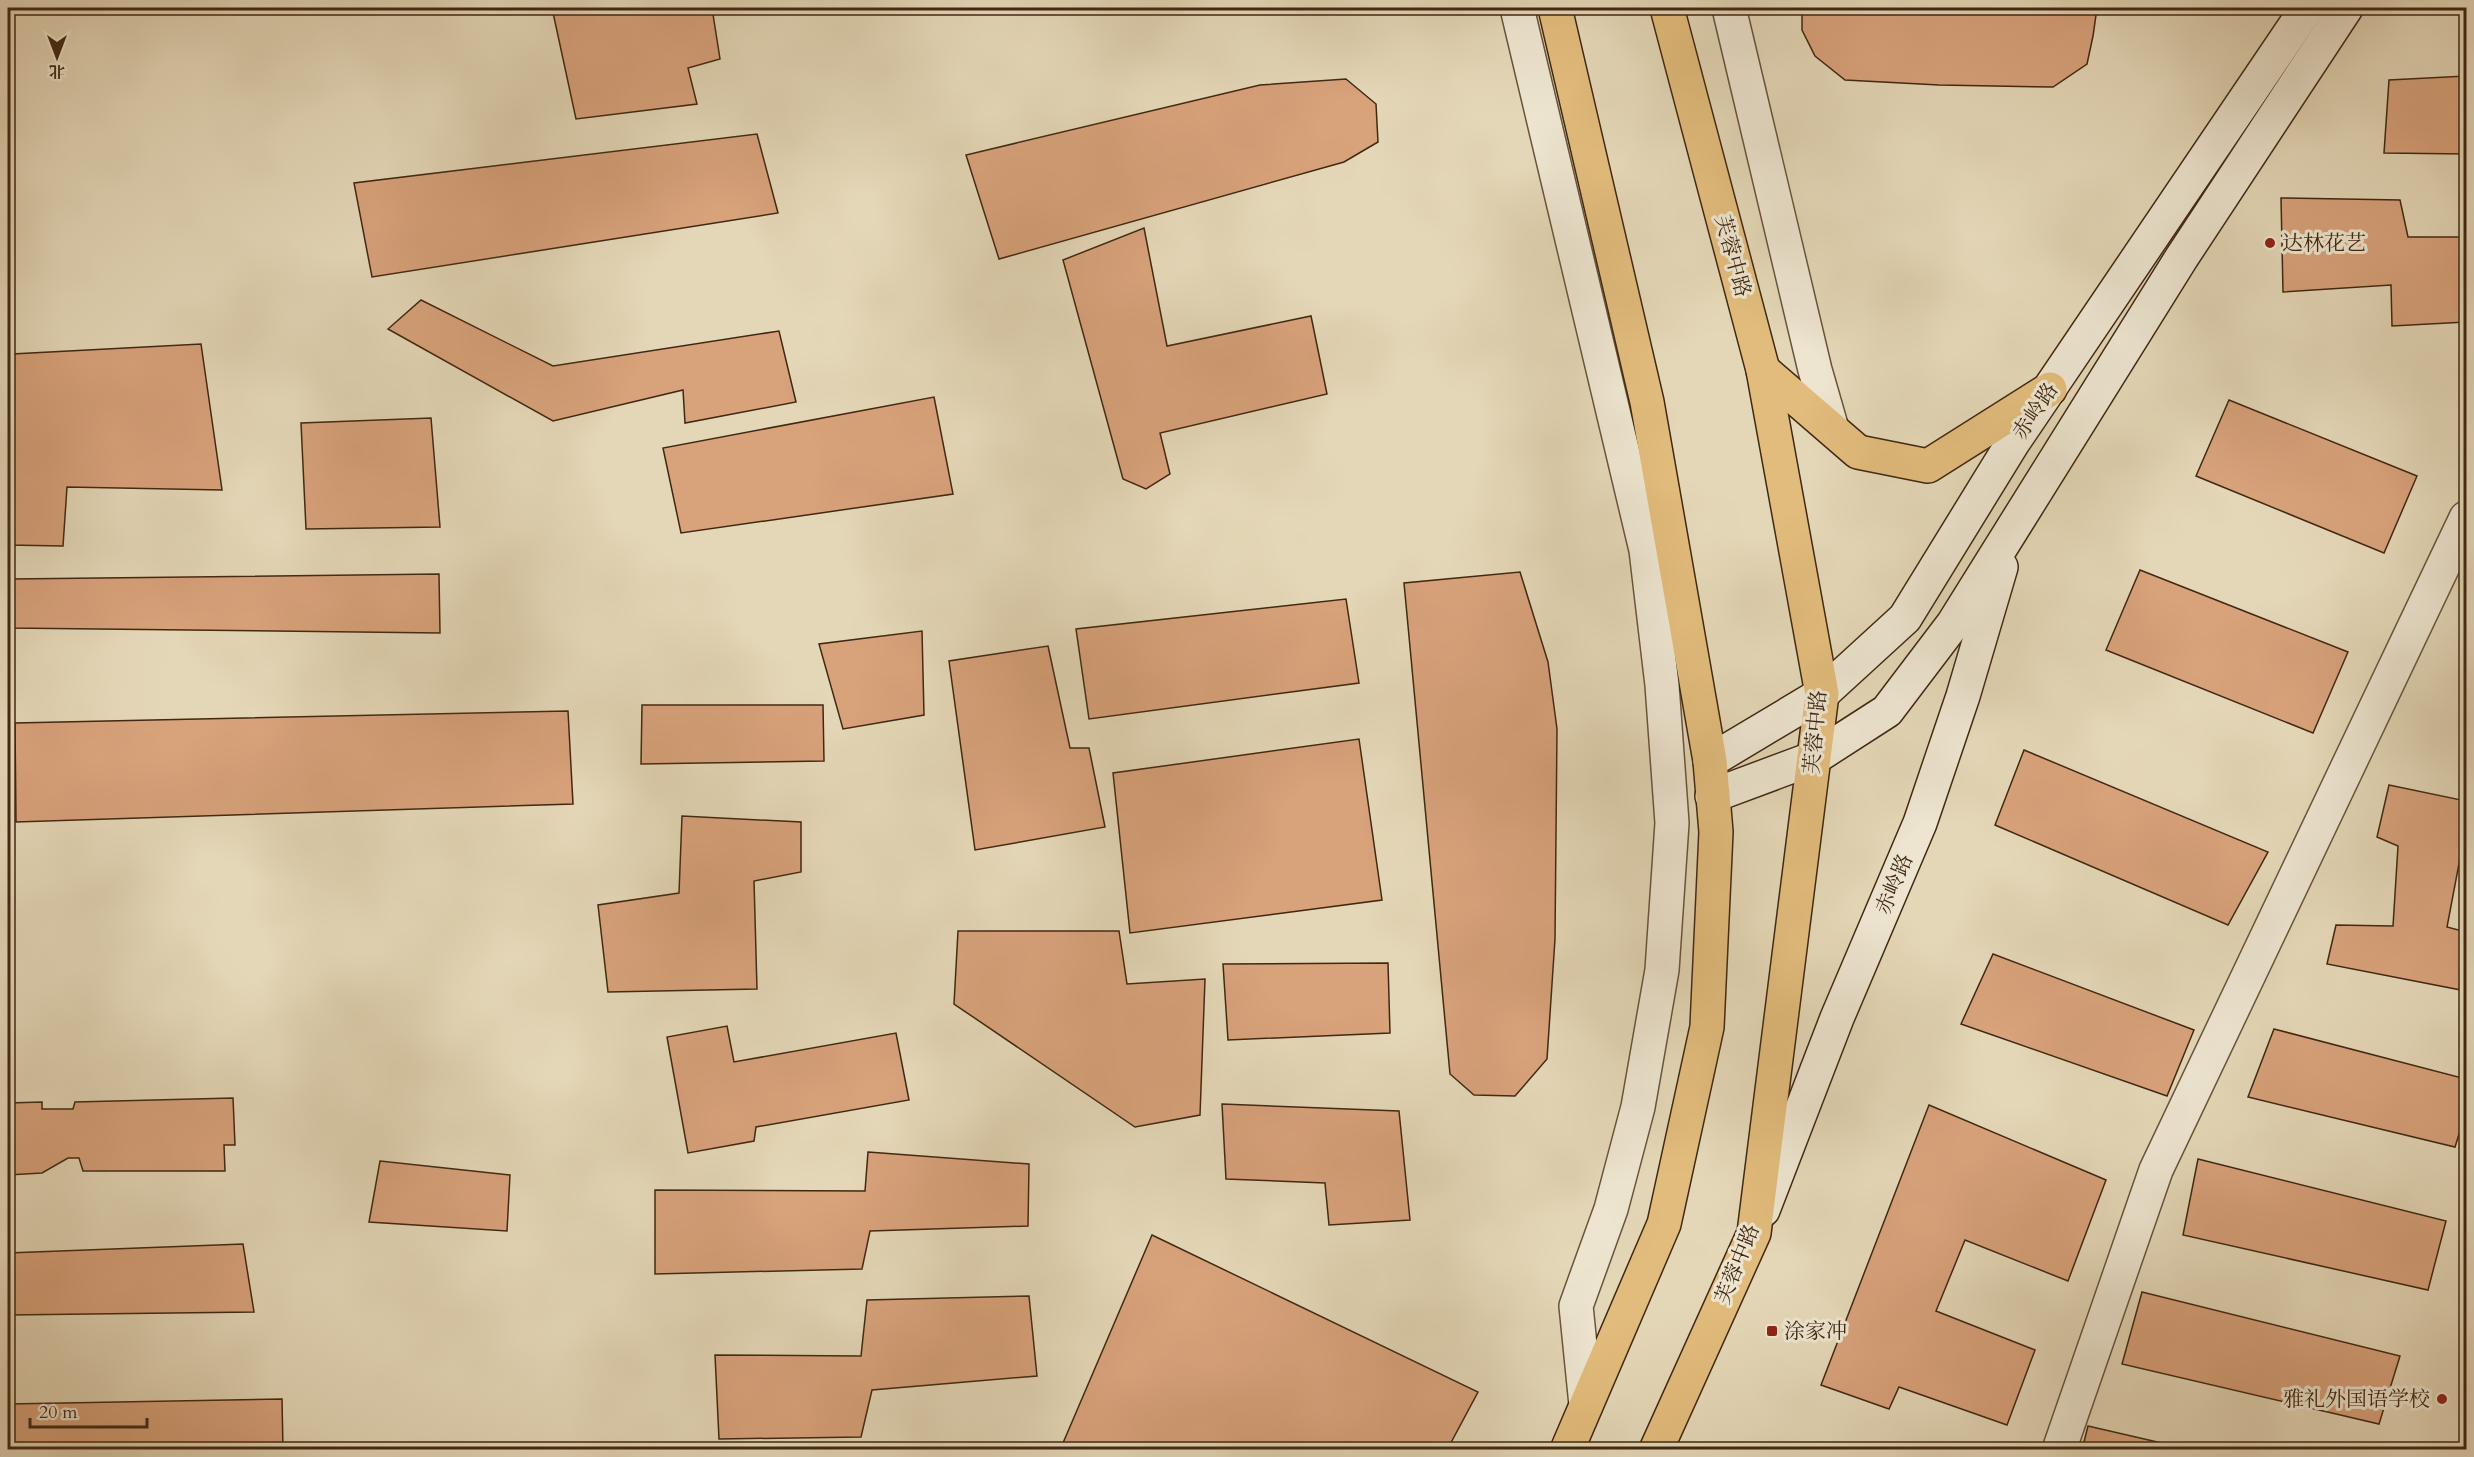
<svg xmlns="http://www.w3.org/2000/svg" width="2474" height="1457" viewBox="0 0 2474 1457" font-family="Cardo,'Noto Serif SC',serif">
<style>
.building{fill:#d8a27b;stroke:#402812;stroke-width:1.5}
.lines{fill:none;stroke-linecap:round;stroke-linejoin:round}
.minor-casing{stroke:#69543b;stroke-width:36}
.tertiary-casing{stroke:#69543b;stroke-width:36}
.secondary-casing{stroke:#402812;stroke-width:36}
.primary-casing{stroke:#402812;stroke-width:36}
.minor{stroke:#ede5d0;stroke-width:33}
.tertiary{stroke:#ede5d0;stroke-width:33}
.secondary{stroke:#ede5d0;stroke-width:33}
.primary{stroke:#e2bc7c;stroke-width:33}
.poi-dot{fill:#8f2418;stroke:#ede5d0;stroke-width:2}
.labels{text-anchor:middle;stroke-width:6;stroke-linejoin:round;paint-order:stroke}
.poi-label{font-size:21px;fill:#402812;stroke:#ede5d0;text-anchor:start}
.street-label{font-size:21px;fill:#402812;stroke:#ede5d0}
</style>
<rect width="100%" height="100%" fill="#e4d7b7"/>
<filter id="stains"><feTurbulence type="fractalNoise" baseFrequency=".00333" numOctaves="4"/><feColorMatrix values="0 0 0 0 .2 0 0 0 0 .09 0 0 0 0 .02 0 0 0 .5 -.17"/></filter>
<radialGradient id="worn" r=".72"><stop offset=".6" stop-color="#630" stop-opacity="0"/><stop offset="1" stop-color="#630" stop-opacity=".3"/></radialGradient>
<g class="building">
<polygon points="552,8 712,8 720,59 688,68 697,104 576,119"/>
<polygon points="1802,8 2097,8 2093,36 2087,64 2053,87 1939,85 1845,80 1815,56 1802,30"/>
<polygon points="2466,76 2466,154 2384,153 2389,80"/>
<polygon points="1346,79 1376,104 1378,142 1344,162 999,259 966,155 1260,85"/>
<polygon points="757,134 778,213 372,277 354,183"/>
<polygon points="2281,198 2400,200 2408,237 2466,237 2466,322 2392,326 2391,285 2283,292"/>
<polygon points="1144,228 1167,346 1311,316 1327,394 1160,433 1170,474 1146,489 1123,479 1063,260"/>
<polygon points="421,300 553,366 779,331 796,402 685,423 683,390 553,421 388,329"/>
<polygon points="201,344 222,490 67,487 63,546 8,545 8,439 12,354"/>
<polygon points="934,397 953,494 681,533 663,448"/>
<polygon points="2229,400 2417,476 2384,553 2196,476"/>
<polygon points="431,418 440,527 306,529 301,423"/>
<polygon points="2140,570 2348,652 2313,733 2106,650"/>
<polygon points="1520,572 1548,662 1557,729 1555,939 1547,1059 1515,1096 1474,1095 1450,1074 1404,583"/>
<polygon points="439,574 440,633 8,628 11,579"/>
<polygon points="1346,599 1359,683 1089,719 1076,629"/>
<polygon points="922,631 924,715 843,729 819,644"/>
<polygon points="1048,646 1070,748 1089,748 1105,827 975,850 949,661"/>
<polygon points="642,705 823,705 824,761 641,764"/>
<polygon points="568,711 573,804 16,822 15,723"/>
<polygon points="1359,739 1382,900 1130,933 1113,773"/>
<polygon points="2024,750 2268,852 2228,925 1995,825"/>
<polygon points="2389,785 2466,801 2466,855 2461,853 2447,927 2466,932 2466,991 2327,964 2336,925 2393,926 2398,846 2377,837"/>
<polygon points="682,816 801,822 801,872 754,881 757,989 608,992 598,905 679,893"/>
<polygon points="958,931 1119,931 1127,984 1205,979 1200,1115 1135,1127 954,1004"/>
<polygon points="1993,954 2194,1030 2167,1096 1961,1024"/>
<polygon points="1388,963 1390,1033 1228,1040 1223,964"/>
<polygon points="727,1026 734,1062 896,1033 909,1100 756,1127 754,1141 688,1153 667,1037"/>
<polygon points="2274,1029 2466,1079 2466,1112 2455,1147 2248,1097"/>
<polygon points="233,1098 235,1145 224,1145 225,1171 83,1171 79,1158 68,1158 42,1173 8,1175 8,1103 42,1102 42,1109 73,1109 75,1102"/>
<polygon points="1222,1104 1399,1111 1410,1220 1329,1225 1325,1183 1226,1179"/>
<polygon points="1929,1105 2106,1180 2068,1281 1965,1240 1936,1311 2035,1350 2007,1425 1899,1387 1889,1409 1821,1385"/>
<polygon points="868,1152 1029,1164 1028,1226 870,1231 862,1269 655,1274 655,1190 865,1191"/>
<polygon points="2198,1159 2446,1221 2428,1290 2183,1235"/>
<polygon points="380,1161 510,1175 507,1231 369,1222"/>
<polygon points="1152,1235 1478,1392 1447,1450 1060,1450"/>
<polygon points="243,1244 254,1312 8,1315 8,1253"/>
<polygon points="2142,1292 2400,1356 2379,1424 2122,1364"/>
<polygon points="1029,1296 1037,1376 872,1390 861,1437 719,1439 715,1355 861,1356 867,1300"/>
<polygon points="282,1399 283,1450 8,1450 8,1404"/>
<polygon points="2088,1426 2192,1450 2082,1450"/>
</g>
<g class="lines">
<defs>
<polyline id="minor" points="2059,1450 2156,1170 2466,518"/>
<g id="tertiary">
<polyline points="1517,8 1646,550 1662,685 1672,823 1662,970 1638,1107 1611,1209 1576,1306 1586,1405"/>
<polyline points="1729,8 1815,370 1832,429"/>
</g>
<g id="secondary">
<polyline points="1710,761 1822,694 1905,618 2012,444 2307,8"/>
<polyline points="1712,796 1814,758 1887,711 1953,624 2182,257 2346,8"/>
<polyline points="1763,1210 1837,1018 1920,823 1963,696 2001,567"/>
</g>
<g id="primary">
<polyline points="1555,8 1647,402 1710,761 1716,832 1707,1027 1664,1224 1567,1450"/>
<polyline points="1763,370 1858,452 1928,466 2050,389"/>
<polyline points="1656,1450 1754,1233 1822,694 1763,370 1667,8"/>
</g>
</defs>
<use href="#minor" class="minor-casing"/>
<use href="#tertiary" class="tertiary-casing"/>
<use href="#secondary" class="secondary-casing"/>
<use href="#primary" class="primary-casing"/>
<use href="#minor" class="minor"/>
<use href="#tertiary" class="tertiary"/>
<use href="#secondary" class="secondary"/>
<use href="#primary" class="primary"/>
</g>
<g class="poi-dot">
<circle cx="2270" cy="243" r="6"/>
<rect x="1766" y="1325" width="12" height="12" rx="3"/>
<circle cx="2442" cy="1399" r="6"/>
</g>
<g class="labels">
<g class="poi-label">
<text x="2282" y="250">达林花艺</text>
<text x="1784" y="1338">涂家冲</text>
<text x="2430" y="1406" text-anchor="end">雅礼外国语学校</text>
</g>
<g class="street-label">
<text transform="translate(1733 256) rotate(75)" y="7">芙蓉中路</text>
<text transform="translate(2035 411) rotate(-56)" y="7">赤岭路</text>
<text transform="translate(1815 732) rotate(-85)" y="7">芙蓉中路</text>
<text transform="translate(1894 884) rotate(-67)" y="7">赤岭路</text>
<text transform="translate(1737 1264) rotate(-68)" y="7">芙蓉中路</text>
</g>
</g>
<rect width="2474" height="1457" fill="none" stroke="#e4d7b7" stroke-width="30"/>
<rect x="9" y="9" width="2456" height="1439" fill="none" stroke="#402812" stroke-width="3"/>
<rect x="15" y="15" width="2444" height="1427" fill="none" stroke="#402812" stroke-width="1.5"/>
<g transform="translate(57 57) rotate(180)" stroke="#ede5d0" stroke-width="4.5" paint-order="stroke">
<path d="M0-4.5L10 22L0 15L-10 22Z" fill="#402812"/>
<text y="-9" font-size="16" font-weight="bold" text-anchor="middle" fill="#402812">北</text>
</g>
<path d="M30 1418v9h117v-9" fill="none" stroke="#402812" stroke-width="3"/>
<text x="39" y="1418" font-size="18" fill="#402812" stroke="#ede5d0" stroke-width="4.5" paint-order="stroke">20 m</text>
<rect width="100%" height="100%" filter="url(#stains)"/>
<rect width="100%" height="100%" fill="url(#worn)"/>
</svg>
